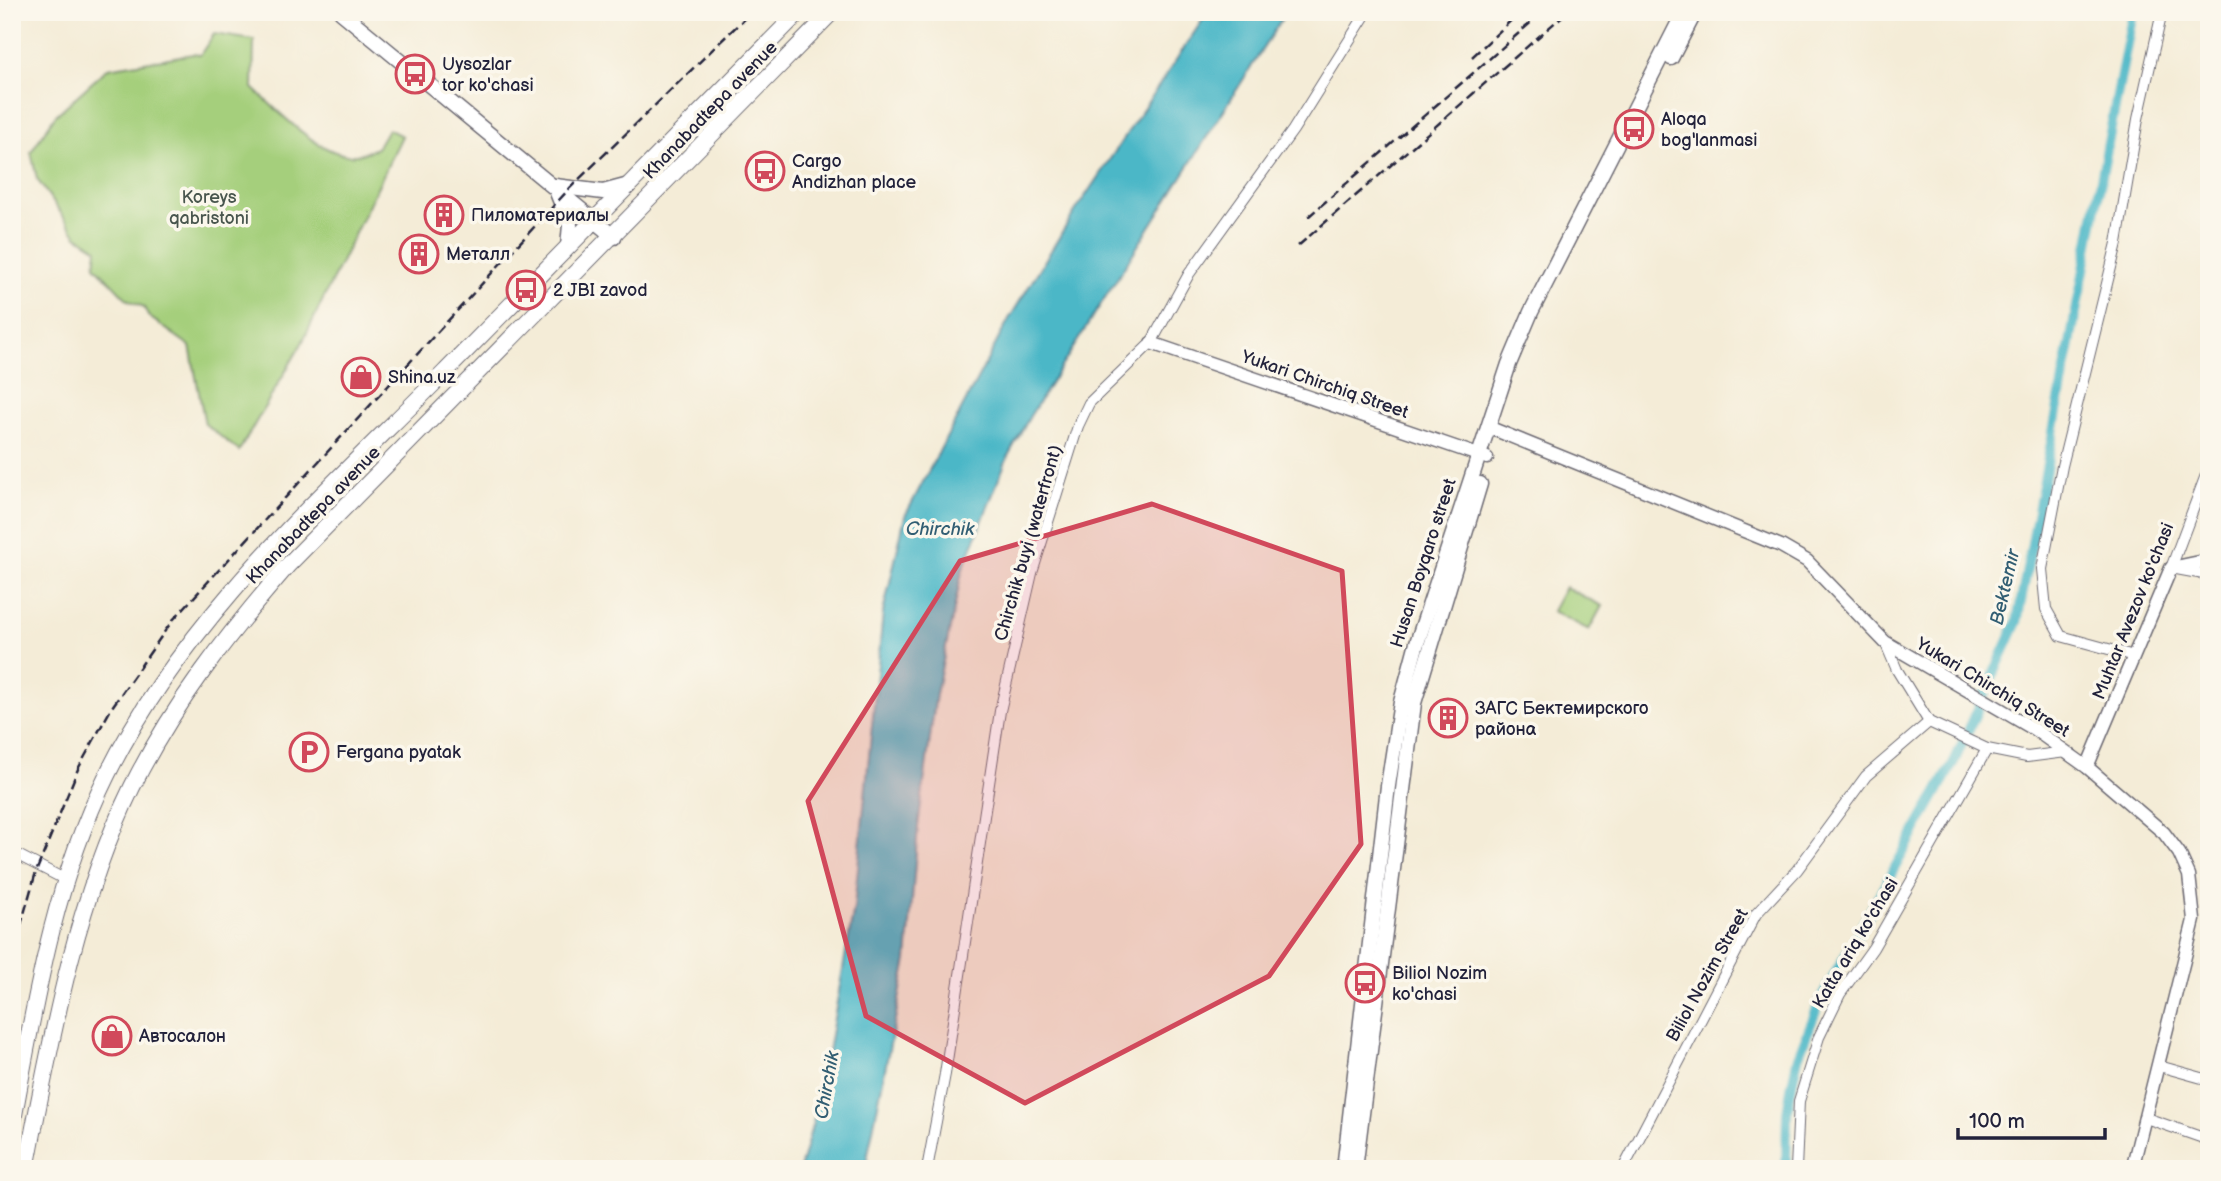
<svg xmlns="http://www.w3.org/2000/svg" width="2221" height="1181" viewBox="0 0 2221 1181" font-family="'Balsamiq Sans',sans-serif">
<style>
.green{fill:#a5cf7c;stroke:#64785c;stroke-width:2}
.water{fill:#4bb7c7;stroke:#366c81;stroke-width:2}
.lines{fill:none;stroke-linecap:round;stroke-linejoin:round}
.canal{stroke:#4bb7c7;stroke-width:10}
.minor-casing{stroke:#6c6972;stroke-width:12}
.tertiary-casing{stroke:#6c6972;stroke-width:15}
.secondary-casing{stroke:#6c6972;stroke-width:17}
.trunk-casing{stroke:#6c6972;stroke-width:18}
.minor{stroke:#fff;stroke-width:10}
.tertiary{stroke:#fff;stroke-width:12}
.secondary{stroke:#fff;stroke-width:14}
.trunk{stroke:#fff;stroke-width:16}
.rail{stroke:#22223b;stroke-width:2.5;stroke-dasharray:10 5;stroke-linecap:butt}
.marked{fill:#d1495b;fill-opacity:0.2;stroke:#d1495b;stroke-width:5;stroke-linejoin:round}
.labels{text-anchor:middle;stroke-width:7;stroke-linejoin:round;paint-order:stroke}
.poi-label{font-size:18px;fill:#22223b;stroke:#fbf7ec;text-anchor:start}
.street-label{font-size:18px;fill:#22223b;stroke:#fbf7ec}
.park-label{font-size:18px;fill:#49564e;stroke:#fbf7ec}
.water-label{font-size:19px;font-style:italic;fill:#325e73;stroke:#fbf7ec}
</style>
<rect width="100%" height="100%" fill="#fbf7ec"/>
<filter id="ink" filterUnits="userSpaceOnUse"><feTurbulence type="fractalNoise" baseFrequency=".0143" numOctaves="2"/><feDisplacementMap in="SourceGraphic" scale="14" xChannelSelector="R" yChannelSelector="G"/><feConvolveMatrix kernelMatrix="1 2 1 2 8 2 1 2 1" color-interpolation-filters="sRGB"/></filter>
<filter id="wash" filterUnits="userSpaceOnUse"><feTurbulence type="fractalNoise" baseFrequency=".00686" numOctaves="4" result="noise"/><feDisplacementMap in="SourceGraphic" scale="28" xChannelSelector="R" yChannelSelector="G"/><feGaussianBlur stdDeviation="1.57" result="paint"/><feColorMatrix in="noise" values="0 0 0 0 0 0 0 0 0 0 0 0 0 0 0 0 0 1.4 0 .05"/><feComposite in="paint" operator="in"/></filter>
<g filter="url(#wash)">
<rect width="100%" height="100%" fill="#f4ecd7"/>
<g class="green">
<path d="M214,34L254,40L253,88C277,110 322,159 356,155C363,154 370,150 377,148L388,129L402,136L301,345L239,451L205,424L190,346L148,316L144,307L128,300L95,266L97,249L77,236L37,179L31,152L55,116L108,68L193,54L200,55Z"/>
<polygon points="1565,587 1602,606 1589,630 1552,611"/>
</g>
<polygon class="water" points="1208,12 1286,12 1030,416 1008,456 962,572 936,694 918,827 907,960 865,1169 800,1169 819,1101 854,908 883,613 905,516 1009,319 1074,213"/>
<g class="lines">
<polyline class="canal" points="1786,1169 1787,1113 1792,1084 1798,1057 1820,1001 1954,762 2017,622 2133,12"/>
</g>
</g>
<g filter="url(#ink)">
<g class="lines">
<defs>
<g id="minor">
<polyline points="2209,467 2171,568 2209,575"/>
<polyline points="1885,642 1897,670 1929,722 1987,749 2027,757 2066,752"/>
<polyline points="2134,656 2061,636 2046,609 2042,569 2062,466 2117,243 2138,119 2162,12"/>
<polyline points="12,852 66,880"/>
<polyline points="2159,1066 2209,1080"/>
<polyline points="2146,1118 2209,1140"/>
<polyline points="927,1169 945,1074 1000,711 1032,573 1078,426 1089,403 1151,343 1189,274 1293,130 1367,12"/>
<polyline points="1623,1169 1756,914 1797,870 1866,776 1929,722"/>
<polyline points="1796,1169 1799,1101 1819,1037 1840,994 1873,948 1987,749"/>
</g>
<g id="tertiary">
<polyline points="1151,343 1487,458"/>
<polyline points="1488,427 1781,546 1807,561 1885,642 2034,729 2087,767 2164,833 2179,853 2189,875 2194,920 2132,1169"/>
<polyline points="2087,767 2171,568 2209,560"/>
</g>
<g id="secondary">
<polyline points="341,12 614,237"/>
<polyline points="1671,58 1695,12"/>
<polyline points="555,186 603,192 629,185"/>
<polyline points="556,190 570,225 568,247"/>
<polyline points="1344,1169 1388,786 1401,702 1416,646 1509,364 1531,312 1684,12"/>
<polyline points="1355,1169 1414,703 1480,484"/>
</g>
<g id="trunk">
<path d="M12,1126C34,1007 53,884 107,775C185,617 322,496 444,373C563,253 681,132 799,12"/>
<path d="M26,1169C51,1040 74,906 132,787C172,706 228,634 287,566L832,12"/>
</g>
</defs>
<use href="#minor" class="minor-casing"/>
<use href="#tertiary" class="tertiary-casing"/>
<use href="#secondary" class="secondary-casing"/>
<use href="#trunk" class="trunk-casing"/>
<use href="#minor" class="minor"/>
<use href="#tertiary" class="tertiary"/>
<use href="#secondary" class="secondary"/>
<use href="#trunk" class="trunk"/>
<g class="rail">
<polyline points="1472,57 1520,12"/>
<polyline points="1308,217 1543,12"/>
<polyline points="1298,246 1567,12"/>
<polyline points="12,956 36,872 78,769 112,707 172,621 570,188 751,12"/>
</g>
</g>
</g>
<path class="marked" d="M1152,504L1342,571L1361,844L1269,976L1025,1103L866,1016L808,801L960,561Z"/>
<defs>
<symbol id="bus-ring" viewBox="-11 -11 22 22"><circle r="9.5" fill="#fbf7ec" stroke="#d1495b" stroke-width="1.5"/><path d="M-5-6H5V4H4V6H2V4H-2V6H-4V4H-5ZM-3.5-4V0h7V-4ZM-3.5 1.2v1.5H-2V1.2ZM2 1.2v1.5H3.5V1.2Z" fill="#d1495b"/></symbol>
<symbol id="building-ring" viewBox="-11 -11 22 22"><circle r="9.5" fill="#fbf7ec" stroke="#d1495b" stroke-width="1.5"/><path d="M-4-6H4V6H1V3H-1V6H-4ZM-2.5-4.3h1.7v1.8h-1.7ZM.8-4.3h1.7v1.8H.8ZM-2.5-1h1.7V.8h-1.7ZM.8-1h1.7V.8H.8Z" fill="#d1495b"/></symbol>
<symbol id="shop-ring" viewBox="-11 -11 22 22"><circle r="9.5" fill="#fbf7ec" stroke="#d1495b" stroke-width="1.5"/><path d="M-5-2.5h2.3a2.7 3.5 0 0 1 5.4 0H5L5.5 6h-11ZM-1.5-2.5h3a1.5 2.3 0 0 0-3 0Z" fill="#d1495b"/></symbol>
<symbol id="parking-ring" viewBox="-11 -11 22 22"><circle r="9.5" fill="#fbf7ec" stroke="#d1495b" stroke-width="1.5"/><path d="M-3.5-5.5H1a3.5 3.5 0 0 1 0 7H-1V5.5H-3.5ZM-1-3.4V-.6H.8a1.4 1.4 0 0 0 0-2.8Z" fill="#d1495b"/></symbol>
</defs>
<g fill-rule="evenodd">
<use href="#bus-ring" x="393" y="52" width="44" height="44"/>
<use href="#bus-ring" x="1612" y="107" width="44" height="44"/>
<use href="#bus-ring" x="743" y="149" width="44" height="44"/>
<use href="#building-ring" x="422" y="193" width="44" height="44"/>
<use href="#building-ring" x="397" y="232" width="44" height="44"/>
<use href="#bus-ring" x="504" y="268" width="44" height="44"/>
<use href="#shop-ring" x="339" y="355" width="44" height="44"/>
<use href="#building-ring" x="1426" y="696" width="44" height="44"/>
<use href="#parking-ring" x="287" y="730" width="44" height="44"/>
<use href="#bus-ring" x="1343" y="961" width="44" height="44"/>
<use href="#shop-ring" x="90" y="1014" width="44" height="44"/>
</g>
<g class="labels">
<g class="poi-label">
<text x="442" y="70">Uysozlar<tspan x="442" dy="21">tor ko'chasi</tspan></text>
<text x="1661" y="125">Aloqa<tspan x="1661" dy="21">bog'lanmasi</tspan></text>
<text x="792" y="167">Cargo<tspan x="792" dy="21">Andizhan place</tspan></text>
<text x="471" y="221">Пиломатериалы</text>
<text x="446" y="260">Металл</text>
<text x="553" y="296">2 JBI zavod</text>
<text x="388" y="383">Shina.uz</text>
<text x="1475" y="714">ЗАГС Бектемирского<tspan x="1475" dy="21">района</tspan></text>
<text x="336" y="758">Fergana pyatak</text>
<text x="1392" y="979">Biliol Nozim<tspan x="1392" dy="21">ko'chasi</tspan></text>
<text x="139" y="1042">Автосалон</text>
</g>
<g class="street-label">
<text transform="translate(710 110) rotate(-46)" y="6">Khanabadtepa avenue</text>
<text transform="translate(1325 384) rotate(19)" y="6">Yukari Chirchiq Street</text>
<text transform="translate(313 515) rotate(-46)" y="6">Khanabadtepa avenue</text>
<text transform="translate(1028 543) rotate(-74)" y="6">Chirchik buyi (waterfront)</text>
<text transform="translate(1423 563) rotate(-72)" y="6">Husan Boyqaro street</text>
<text transform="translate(2133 611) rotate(-68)" y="6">Muhtar Avezov ko'chasi</text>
<text transform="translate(1993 687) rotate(31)" y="6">Yukari Chirchiq Street</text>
<text transform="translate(1855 943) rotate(-59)" y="6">Katta ariq ko'chasi</text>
<text transform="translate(1707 975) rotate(-61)" y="6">Biliol Nozim Street</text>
</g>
<g class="park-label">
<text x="209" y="203">Koreys<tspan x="209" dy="21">qabristoni</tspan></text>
</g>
<g class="water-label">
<text x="940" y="535">Chirchik</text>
<text transform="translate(2004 587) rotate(-77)" y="7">Bektemir</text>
<text transform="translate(826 1085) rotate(-80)" y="7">Chirchik</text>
</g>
</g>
<rect width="2221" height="1181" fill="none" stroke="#fbf7ec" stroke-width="42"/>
<path d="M1958 1128v10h147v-10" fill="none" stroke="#22223b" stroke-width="3.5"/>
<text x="1969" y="1128" font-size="21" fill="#22223b" stroke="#fbf7ec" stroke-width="5" paint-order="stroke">100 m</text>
</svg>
